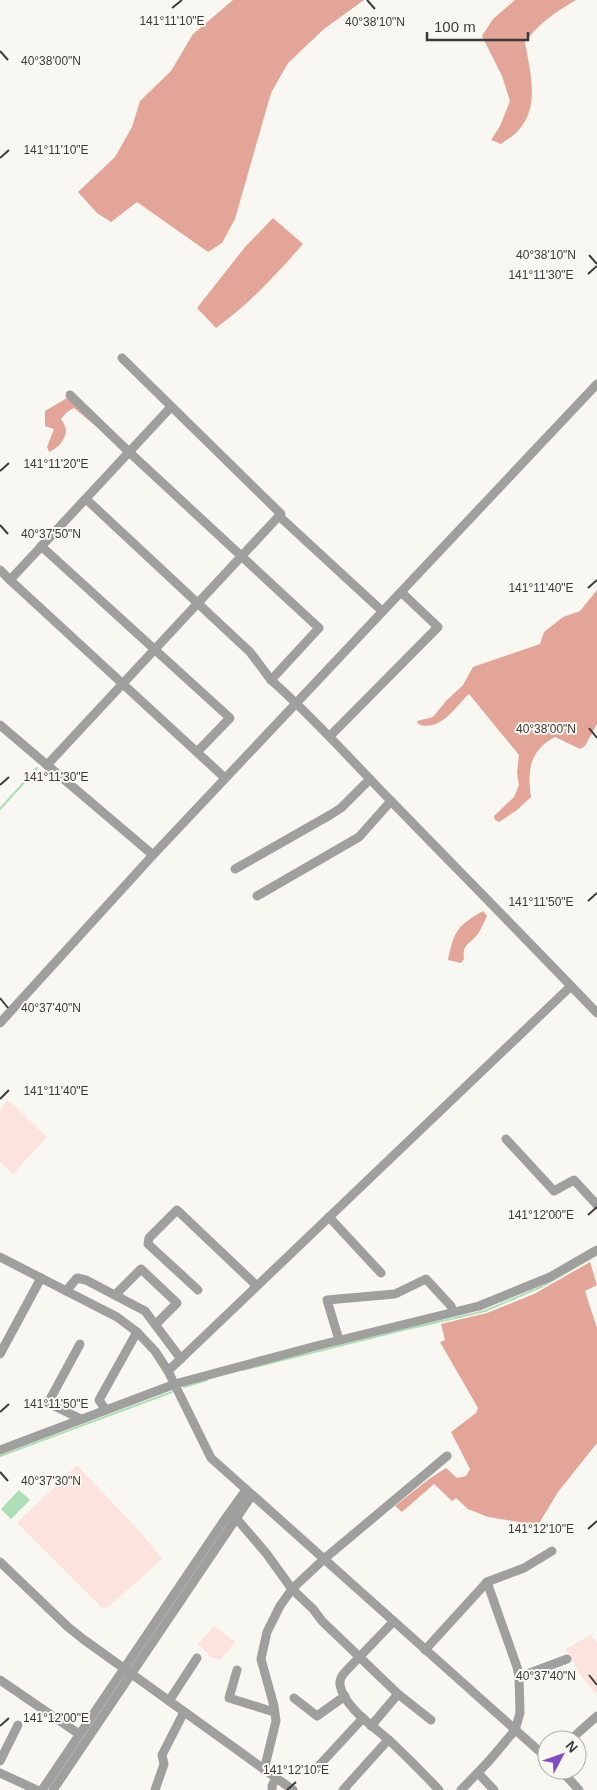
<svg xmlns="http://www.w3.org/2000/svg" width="597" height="1790" viewBox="0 0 597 1790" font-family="Arial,sans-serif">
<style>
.green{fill:#fde3de}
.forest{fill:#e4a599}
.water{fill:#acdfb6}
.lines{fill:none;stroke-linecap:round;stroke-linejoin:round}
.stream{stroke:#acdfb6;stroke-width:2}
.minor{stroke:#9fa09e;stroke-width:9}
.ticks{fill:none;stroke:#3b3b39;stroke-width:2}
.ticks-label{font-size:12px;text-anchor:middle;fill:#3b3b39;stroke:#f9f7f1;stroke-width:4;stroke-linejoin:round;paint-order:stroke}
</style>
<rect width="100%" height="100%" fill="#f9f7f1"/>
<g class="green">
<polygon points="8,1100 47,1137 13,1174 0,1162 0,1109"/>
<polygon points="77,1465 141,1533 162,1559 107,1608 101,1607 17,1523"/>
<polygon points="214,1626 235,1642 220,1660 208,1656 208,1654 198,1644"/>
<polygon points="590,1635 597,1643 597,1692 595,1693 579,1673 566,1649"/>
</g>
<g class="forest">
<polygon points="233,0 364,0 324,29 288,63 271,93 235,219 222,243 208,252 137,202 111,222 97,213 78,192 115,157 132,127 140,101 171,71 193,34"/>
<path d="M515,0H576C554,13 541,22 525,42C530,72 541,108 517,132C512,137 506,140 501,144L491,140L500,126L510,101L502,76L482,36L493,19Z"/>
<path d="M273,218L303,244C276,275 249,304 216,328L197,308L245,247Z"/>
<path d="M67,398L69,399L99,426L98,428L74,408L67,412L61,419C63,422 66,427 66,430C66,440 57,449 49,452L47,447L54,429L45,426V411Z"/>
<path d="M597,590V724L585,746L580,749L555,737C530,750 527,770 531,797L517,810L499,822L495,820L494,816L514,797L519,785L517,773L519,755L469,694C455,707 440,733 418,724L417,721L433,717L446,701L463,685L473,667L540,644L544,632L563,617L580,611Z"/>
<path d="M483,911L487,916C484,922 481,930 477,935C469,945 462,944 464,959L461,963L448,960C454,931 457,926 483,911Z"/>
<polygon points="590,1262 597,1285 585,1291 597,1328 597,1443 558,1492 538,1525 488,1517 468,1509 456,1498 452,1501 434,1484 402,1512 395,1506 429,1479 446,1468 457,1478 466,1476 470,1469 451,1432 476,1413 478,1408 440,1342 445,1340 441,1324 487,1313 534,1294"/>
</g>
<polygon class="water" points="19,1490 30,1500 11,1519 1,1509"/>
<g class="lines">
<g class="stream">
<polyline points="0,809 37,768"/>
<polyline points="243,1370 399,1331 485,1311 541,1287 595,1256"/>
<polyline points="184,1387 207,1380"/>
<polyline points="0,1456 172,1392"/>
</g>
<g class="minor">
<polyline points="122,358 281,514 279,516 382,611"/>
<path d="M70,395L129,452L319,628L271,680C314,718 351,760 391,801C460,872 529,942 597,1013"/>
<polyline points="171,407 10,580 225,778"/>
<polyline points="86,499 250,652 271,680"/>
<polyline points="41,546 230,718 197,752"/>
<polyline points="0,570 10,580"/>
<polyline points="0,725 153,855"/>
<polyline points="330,736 438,627 401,592"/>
<polyline points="47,765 279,516"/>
<polyline points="235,869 330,815 341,808 370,779"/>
<polyline points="257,896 359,837 391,801"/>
<polyline points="0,1023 153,855 597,384"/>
<polyline points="506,1139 554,1191 574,1180 597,1205"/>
<polyline points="329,1217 381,1273"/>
<polyline points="0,1257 117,1317 137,1332 155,1351 168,1371 211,1458 547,1758"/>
<polyline points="198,1290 148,1244 149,1238 177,1210 256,1285"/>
<polyline points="66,1291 77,1278 86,1280 145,1311 181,1359"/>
<polyline points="116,1294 141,1269 177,1303 156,1324"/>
<polyline points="339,1340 327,1300 395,1294 426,1279 451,1306 453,1312"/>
<polyline points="80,1344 48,1403 81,1419"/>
<polyline points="0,1354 41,1278"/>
<polyline points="168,1371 571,986"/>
<polyline points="105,1409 99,1400 137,1332"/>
<polyline points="0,1450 175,1384 316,1346 479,1306 550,1277 597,1250"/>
<polyline points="236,1518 266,1553 292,1589 313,1609 322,1621 398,1694 431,1720"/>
<polyline points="0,1562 68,1627 83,1639 293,1790"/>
<path d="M393,1622L346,1671C342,1675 339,1679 340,1685C344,1707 373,1726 389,1740C406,1756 423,1773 439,1790"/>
<polyline points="425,1650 487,1582 524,1568 552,1551"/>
<polyline points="237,1670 229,1698 274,1712"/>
<polyline points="519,1677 567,1659"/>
<polyline points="0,1680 79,1734"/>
<polyline points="294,1698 317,1716 345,1696"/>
<polyline points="169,1701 197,1658"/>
<polyline points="371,1726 398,1694"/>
<polyline points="570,1740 597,1716"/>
<polyline points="0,1761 18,1725"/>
<polyline points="264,1770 276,1721 274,1706 261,1659 267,1632 280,1606 292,1589 324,1559 447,1456"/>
<polyline points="561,1770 579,1790"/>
<polyline points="314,1771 363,1718"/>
<polyline points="0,1773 37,1790"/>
<polyline points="478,1773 494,1790"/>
<polyline points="42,1790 223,1522 246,1490"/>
<polyline points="53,1790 252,1495"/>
<polyline points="155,1790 164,1764 162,1755 184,1712"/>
<polyline points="272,1790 272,1786 276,1778"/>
<polyline points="343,1790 388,1740"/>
<polyline points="461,1790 489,1761 515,1730 520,1713 519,1677 517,1667 487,1582"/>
</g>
</g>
<path class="ticks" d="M367,0L375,9M172,8L182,0M0,51L8,60M0,158L9,150M589,255L597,264M588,274L597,266M0,471L9,463M0,525L8,534M588,588L597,580M589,728L597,738M0,785L9,777M588,901L597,893M0,998L8,1008M0,1099L9,1090M588,1215L597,1207M0,1412L9,1404M0,1472L8,1481M588,1529L597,1521M589,1675L597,1685M0,1726L9,1718M287,1790L296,1782"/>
<g class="ticks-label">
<text x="172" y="25">141°11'10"E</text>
<text x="375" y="26">40°38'10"N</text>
<text x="51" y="65">40°38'00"N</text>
<text x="56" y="154">141°11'10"E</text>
<text x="546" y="259">40°38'10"N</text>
<text x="541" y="279">141°11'30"E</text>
<text x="56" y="468">141°11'20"E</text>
<text x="51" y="538">40°37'50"N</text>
<text x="541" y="592">141°11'40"E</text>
<text x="546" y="733">40°38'00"N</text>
<text x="56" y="781">141°11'30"E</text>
<text x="541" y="906">141°11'50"E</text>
<text x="51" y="1012">40°37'40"N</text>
<text x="56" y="1095">141°11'40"E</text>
<text x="541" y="1219">141°12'00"E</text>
<text x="56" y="1408">141°11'50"E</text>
<text x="51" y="1485">40°37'30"N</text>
<text x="541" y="1533">141°12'10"E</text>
<text x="546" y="1680">40°37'40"N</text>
<text x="56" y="1722">141°12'00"E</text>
<text x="296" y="1774">141°12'10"E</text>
</g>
<g transform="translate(562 1755) rotate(49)"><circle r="24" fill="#f9f7f1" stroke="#adaca7"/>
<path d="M0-4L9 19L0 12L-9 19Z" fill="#834dc5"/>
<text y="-8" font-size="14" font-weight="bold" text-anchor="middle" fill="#3b3b39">N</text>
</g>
<path d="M427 32v8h101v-8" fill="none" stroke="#3b3b39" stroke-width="2.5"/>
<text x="434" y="32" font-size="15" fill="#3b3b39" stroke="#f9f7f1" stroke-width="4" paint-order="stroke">100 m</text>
</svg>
